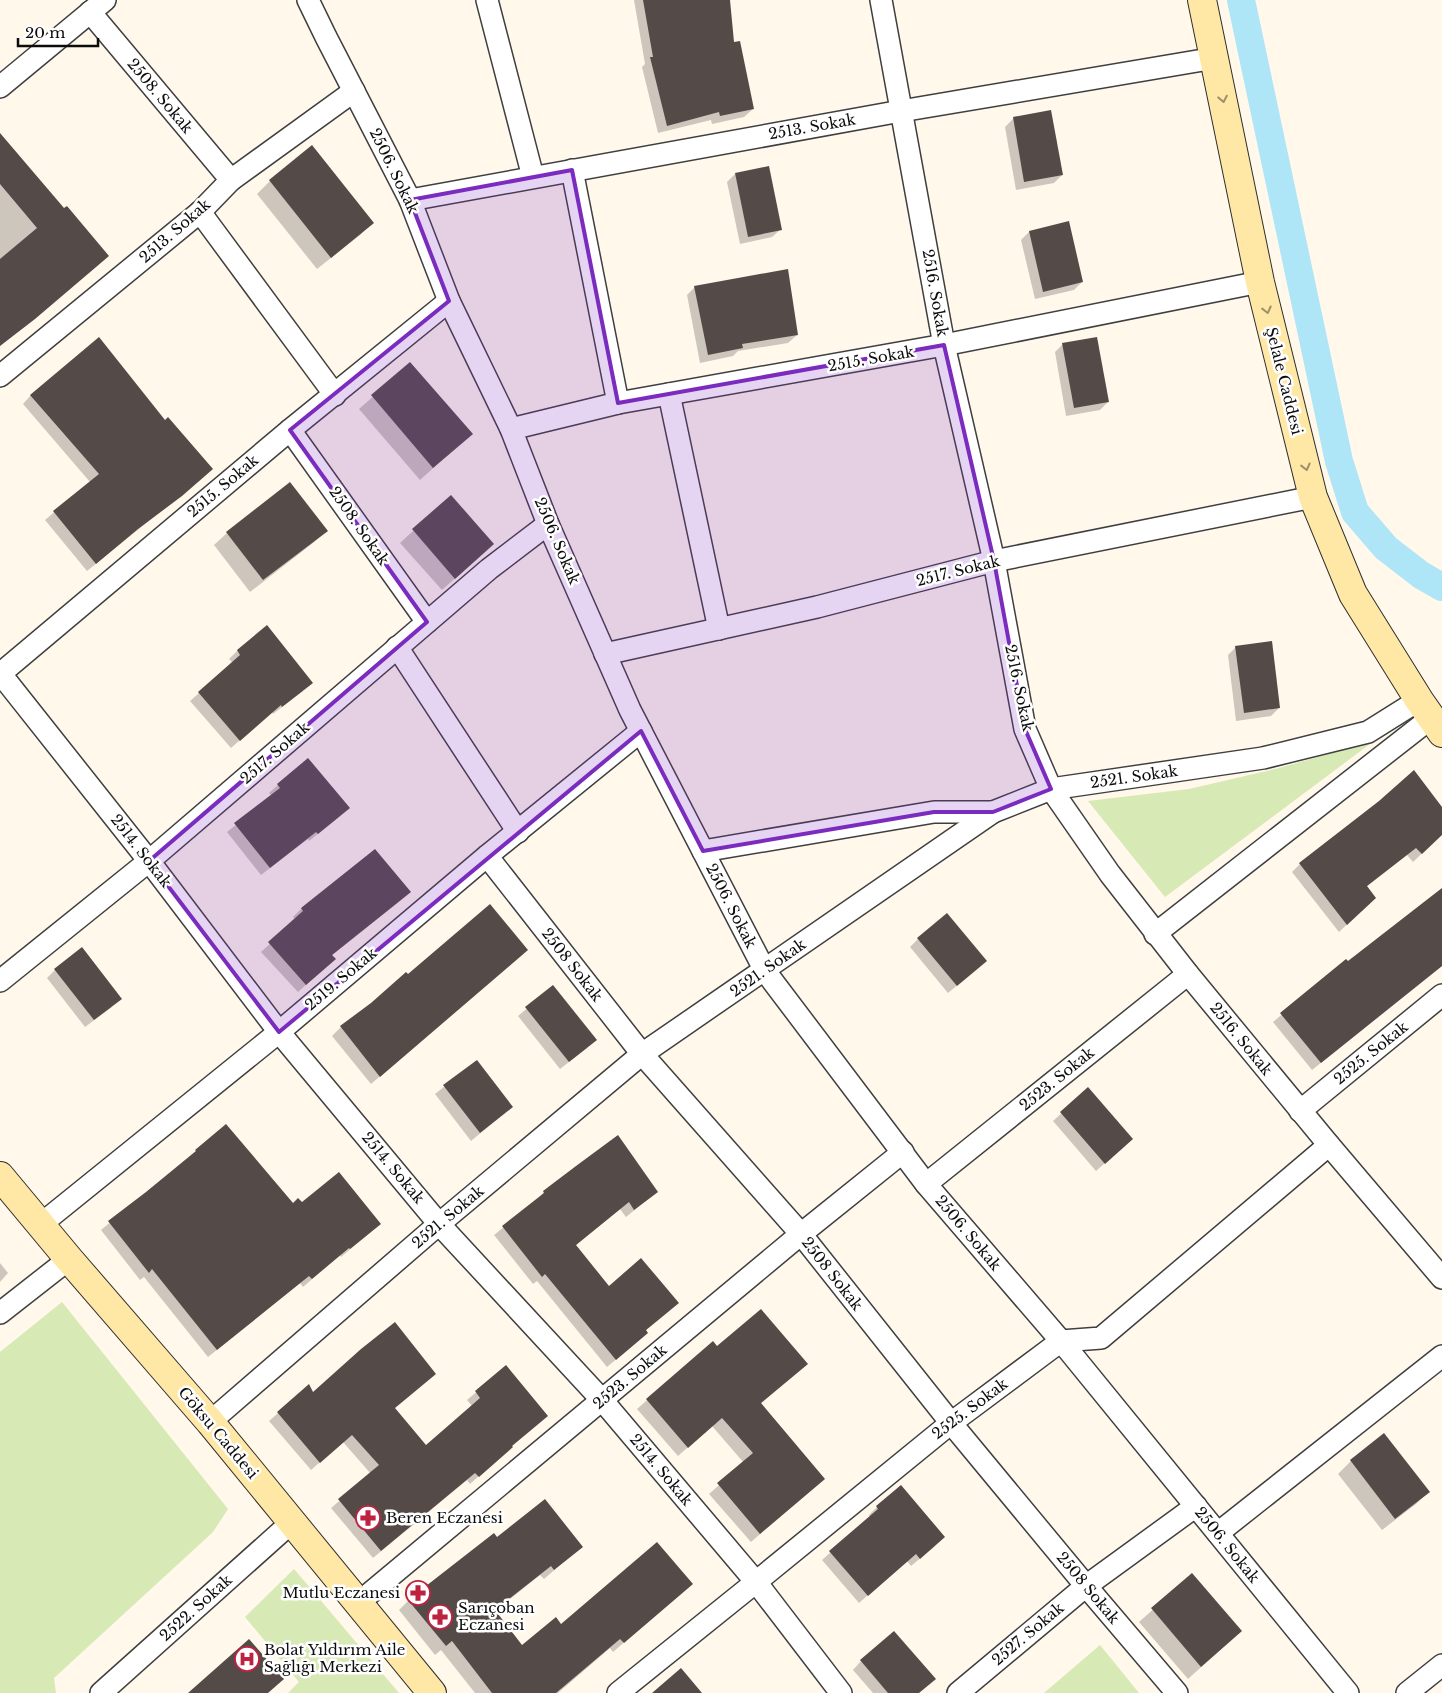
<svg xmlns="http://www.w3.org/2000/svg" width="1442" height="1693" viewBox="0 0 1442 1693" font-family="'Libre Baskerville',serif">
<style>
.green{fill:#d7e9b4}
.shadow{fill:#0003}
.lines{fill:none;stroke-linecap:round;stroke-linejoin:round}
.canal{stroke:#afe6f7;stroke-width:28}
.building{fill:#544b48}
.street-casing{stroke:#3f3f3f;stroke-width:24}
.secondary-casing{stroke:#2e2e2e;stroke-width:30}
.street{stroke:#fff;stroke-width:21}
.secondary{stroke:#ffe8a6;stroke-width:28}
.oneway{stroke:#9e9068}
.marked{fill:#7b2cbf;fill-opacity:0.2;stroke:#7b2cbf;stroke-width:4;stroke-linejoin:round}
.labels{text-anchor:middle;stroke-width:5;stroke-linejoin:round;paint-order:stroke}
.street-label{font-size:15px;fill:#0c0c0c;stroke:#fff}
.poi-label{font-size:15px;fill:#0c0c0c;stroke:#fff;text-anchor:start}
</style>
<rect width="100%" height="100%" fill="#fff8eb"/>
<g class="green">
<polygon points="1374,741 1165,897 1088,801 1189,789 1279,768"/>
<polygon points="62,1302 228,1509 213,1532 54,1678 56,1693 0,1693 0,1352"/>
<polygon points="294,1569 399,1693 288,1693 299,1682 245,1617"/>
<polygon points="1100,1645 1139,1693 1044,1693"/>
</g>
<g class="shadow">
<polygon points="634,0 728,0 733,44 753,109 744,117 712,124 711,120 658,133 642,67 645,64"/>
<polygon points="1014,118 1062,175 1054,183 1016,190 1005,127"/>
<polygon points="0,135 99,264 0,346"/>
<polygon points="312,147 372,223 360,235 317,269 257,194 270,181"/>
<polygon points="735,174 781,229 772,237 740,244 727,182"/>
<polygon points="1068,223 1082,282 1074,290 1035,299 1021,240 1029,232"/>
<polygon points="695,287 797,335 788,343 738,351 733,356 700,363 687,295"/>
<polygon points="1063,344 1108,402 1100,410 1066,416 1055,352"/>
<polygon points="410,364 471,434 420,480 359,409"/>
<polygon points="31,395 164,421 203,477 87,571 45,520 90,482 23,404"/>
<polygon points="290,484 326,531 313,543 250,592 214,545 227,533"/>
<polygon points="451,496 480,556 442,590 400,543"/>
<polygon points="267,627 303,691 273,714 272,712 231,748 190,701 233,663 229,659 237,651"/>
<polygon points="1236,647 1279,708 1271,716 1236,721 1228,655"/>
<polygon points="308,760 340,816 309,841 308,839 261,875 227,832 272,796 269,793 278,785"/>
<polygon points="1442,809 1442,834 1413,862 1407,855 1366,887 1375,898 1339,932 1292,872 1300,864"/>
<polygon points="375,850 401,900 331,956 326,967 298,992 261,952 296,920 293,917 301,909"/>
<polygon points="1442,889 1442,966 1312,1070 1273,1022 1347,960 1350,963"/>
<polygon points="918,939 977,969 948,993 910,947"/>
<polygon points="518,958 371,1084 332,1036 341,1027 407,976"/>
<polygon points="55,970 112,1007 85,1027 47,978"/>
<polygon points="553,987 587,1048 560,1069 518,1016"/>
<polygon points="476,1061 512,1107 471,1141 435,1094"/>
<polygon points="1088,1089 1123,1147 1096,1171 1053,1121"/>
<polygon points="196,1151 293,1204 302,1204 371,1232 341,1257 340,1255 303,1287 300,1283 208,1357 144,1277 140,1280 101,1230"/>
<polygon points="544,1192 657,1192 626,1217 620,1209 575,1246 609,1287 669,1311 645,1331 638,1341 607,1367 537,1281 533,1284 494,1235 536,1201"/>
<polygon points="0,1263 8,1273 0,1282"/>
<polygon points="712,1343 717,1347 806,1364 760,1404 824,1479 751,1542 709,1494 744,1463 712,1426 678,1456 637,1409"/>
<polygon points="506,1367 511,1447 470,1484 467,1480 373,1558 331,1508 371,1474 343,1442 311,1470 269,1421 309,1386 313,1394 394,1408 425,1447 472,1406 467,1400"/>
<polygon points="1384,1435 1428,1492 1416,1504 1382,1530 1338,1474 1351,1461"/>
<polygon points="900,1487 935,1546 911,1566 907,1561 859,1603 822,1560 870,1517 869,1515 877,1507"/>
<polygon points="497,1539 581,1547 544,1579 540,1575 494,1612 522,1647 561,1626 692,1584 613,1652 610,1648 558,1693 475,1693 441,1650 435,1655 399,1610 409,1600"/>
<polygon points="1192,1575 1241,1631 1188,1679 1139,1622"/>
<polygon points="861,1661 919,1693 873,1693 853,1670"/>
</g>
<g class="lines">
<polyline class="canal" points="1241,0 1339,461 1355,512 1386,548 1421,575 1442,587"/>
</g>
<g class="building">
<polygon points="643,0 730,0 734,42 740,41 754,109 720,116 719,112 667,126 650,57 653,57"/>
<polygon points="1051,110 1063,175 1024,182 1013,117"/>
<polygon points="0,133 64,208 67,206 109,256 35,319 0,346 0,259 37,228 0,184"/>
<polygon points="312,145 374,223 331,258 269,180"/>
<polygon points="769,166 782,230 748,237 735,173"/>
<polygon points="1069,221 1083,282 1043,292 1029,231"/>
<polygon points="788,269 798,335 742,344 743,348 708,355 694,286"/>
<polygon points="99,337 165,420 168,417 213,469 182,496 138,529 96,564 53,511 99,474 30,395"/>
<polygon points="1097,337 1109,402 1074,408 1062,343"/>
<polygon points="410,362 473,434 433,468 371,395"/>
<polygon points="290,482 328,531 263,580 226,532"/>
<polygon points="451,495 494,544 455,579 412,529"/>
<polygon points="267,625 313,683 282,707 281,705 240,741 198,692 240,655 237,650"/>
<polygon points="1272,641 1280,708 1244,713 1235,646"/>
<polygon points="308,758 350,808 318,834 316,832 270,868 234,823 280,788 277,784"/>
<polygon points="1414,770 1442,807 1442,835 1422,854 1416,848 1367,886 1376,898 1347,925 1299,863 1379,801"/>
<polygon points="375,849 411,892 332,955 336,959 306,985 268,942 303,911 301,908"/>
<polygon points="1442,888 1442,966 1321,1063 1280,1013 1346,959 1348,961"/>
<polygon points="490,904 528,950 380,1077 340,1026 371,1003 406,972 408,974"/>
<polygon points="947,913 987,961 957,986 917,938"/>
<polygon points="82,947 122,999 94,1020 54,969"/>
<polygon points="553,985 597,1040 569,1062 525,1007"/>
<polygon points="477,1060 513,1107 480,1133 443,1085"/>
<polygon points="1088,1087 1133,1139 1105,1164 1060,1112"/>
<polygon points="226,1124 293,1203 298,1198 302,1202 339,1172 381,1224 350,1249 349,1248 312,1279 309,1276 217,1350 152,1269 149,1273 108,1221 146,1192 196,1151 195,1150"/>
<polygon points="618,1135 658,1192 634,1210 629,1202 576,1245 609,1286 641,1258 679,1303 646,1330 648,1333 616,1360 545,1274 542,1277 502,1226 544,1193 543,1191 576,1166"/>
<polygon points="761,1309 808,1364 761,1403 825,1479 760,1534 717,1483 753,1453 722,1418 688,1448 646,1399 713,1341 717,1346"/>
<polygon points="395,1322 436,1374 395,1408 426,1445 480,1398 475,1391 506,1365 548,1416 512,1446 513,1447 479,1477 475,1473 381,1551 338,1499 379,1465 352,1435 320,1463 277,1412 309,1384 313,1392 361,1349"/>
<polygon points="1384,1433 1430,1492 1395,1519 1350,1460"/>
<polygon points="901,1485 945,1537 920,1559 916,1554 868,1596 829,1551 878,1509 876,1506"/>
<polygon points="545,1499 583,1547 554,1570 551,1566 495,1610 522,1645 556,1617 561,1624 657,1542 693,1584 624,1643 620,1639 556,1693 492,1693 452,1641 446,1646 408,1600 494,1533 497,1537"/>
<polygon points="1192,1573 1242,1631 1201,1667 1151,1608"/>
<polygon points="894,1631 936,1679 919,1693 888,1693 860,1660"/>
<polygon points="249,1639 284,1679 268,1693 188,1693"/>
<polygon points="681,1668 702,1693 652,1693"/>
</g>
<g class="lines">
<defs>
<g id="street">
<polyline points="308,0 326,37 410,200 449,301 511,429 548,524 630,710 765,971 926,1184 1061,1341 1348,1693"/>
<polyline points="487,0 533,177"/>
<polyline points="881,0 944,345 994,561 1025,729 1051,789 1110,874 1188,974 1329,1145 1442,1278"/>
<polyline points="90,12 231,180"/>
<polyline points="0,87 105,0"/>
<polyline points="572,170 618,403"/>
<polyline points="410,200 901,111 1215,58"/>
<polyline points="200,212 335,395"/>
<polyline points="0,376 200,212 231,180 354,91"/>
<polyline points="669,394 719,629"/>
<polyline points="511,429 618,403 944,345 1260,282"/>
<polyline points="290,430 427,622"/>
<polyline points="397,647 518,832"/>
<polyline points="605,654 817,607 994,561 1313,497"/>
<polyline points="0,673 149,861 279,1032 439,1224 602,1400 756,1582 841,1693"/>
<polyline points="0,674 290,430 449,301"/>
<polyline points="703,851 934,812 993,812"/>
<polyline points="487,856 642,1054 801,1234 951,1423 1086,1586 1177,1693"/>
<polyline points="1155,934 1431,718"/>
<polyline points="0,981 149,861 489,569 548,524"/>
<polyline points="1300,1111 1442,995"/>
<polyline points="926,1184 1188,974"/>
<polyline points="40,1225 279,1032 487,856 641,731"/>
<polyline points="0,1313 69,1259"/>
<polyline points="210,1422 439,1224 642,1054 993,812 1051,789 1263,758 1368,732 1419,700"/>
<polyline points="1218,1533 1442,1356"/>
<polyline points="357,1604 801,1234 903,1152"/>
<polyline points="101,1693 292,1522"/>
<polyline points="618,1693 756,1582 951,1423 1061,1341 1101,1338 1329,1145"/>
<polyline points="958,1693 1086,1586 1196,1506"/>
<polyline points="1407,1693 1442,1665"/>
</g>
<g id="secondary">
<polyline points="1202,0 1260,282 1313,497 1353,594 1419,700 1442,733"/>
<polyline points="0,1176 69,1259 210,1422 432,1693"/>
</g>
</defs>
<use href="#street" class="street-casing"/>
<use href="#secondary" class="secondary-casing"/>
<use href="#street" class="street"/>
<use href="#secondary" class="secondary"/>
</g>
<defs><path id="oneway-chevron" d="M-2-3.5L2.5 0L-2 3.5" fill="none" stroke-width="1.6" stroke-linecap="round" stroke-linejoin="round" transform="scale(1.25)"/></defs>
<g class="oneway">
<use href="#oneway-chevron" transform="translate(1223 99) rotate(79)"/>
<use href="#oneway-chevron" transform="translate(1267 310) rotate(76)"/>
<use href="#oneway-chevron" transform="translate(1306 467) rotate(76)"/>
</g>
<path class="marked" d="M572,170L618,403L944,345L994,561L1025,729L1051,789L993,812H934L703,851L641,731L279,1032L149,861L427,622L290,430L449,301L410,200Z"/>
<defs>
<symbol id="pharmacy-ring" viewBox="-11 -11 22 22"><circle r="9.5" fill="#fff" stroke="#bd2340" stroke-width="1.5"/><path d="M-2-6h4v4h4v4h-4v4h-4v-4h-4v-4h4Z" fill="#bd2340"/></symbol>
<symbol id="hospital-ring" viewBox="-11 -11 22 22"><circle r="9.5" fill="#fff" stroke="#bd2340" stroke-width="1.5"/><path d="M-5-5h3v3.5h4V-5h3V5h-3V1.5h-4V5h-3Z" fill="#bd2340"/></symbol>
</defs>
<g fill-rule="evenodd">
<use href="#pharmacy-ring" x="354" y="1504" width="28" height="28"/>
<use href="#pharmacy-ring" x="404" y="1579" width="28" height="28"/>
<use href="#pharmacy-ring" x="426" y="1603" width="28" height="28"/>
<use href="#hospital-ring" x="233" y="1645" width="28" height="28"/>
</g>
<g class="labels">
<g class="street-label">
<text transform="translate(160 96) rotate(50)" y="5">2508. Sokak</text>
<text transform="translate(812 127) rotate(-10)" y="5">2513. Sokak</text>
<text transform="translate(394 171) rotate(64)" y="5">2506. Sokak</text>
<text transform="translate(175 231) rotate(-41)" y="5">2513. Sokak</text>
<text transform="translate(935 293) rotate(80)" y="5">2516. Sokak</text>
<text transform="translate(871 359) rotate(-10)" y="5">2515. Sokak</text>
<text transform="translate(1284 381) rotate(76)" y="5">Şelale Caddesi</text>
<text transform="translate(223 486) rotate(-40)" y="5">2515. Sokak</text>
<text transform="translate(359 526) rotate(55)" y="5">2508. Sokak</text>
<text transform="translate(557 541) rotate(67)" y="5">2506. Sokak</text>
<text transform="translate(958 571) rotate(-14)" y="5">2517. Sokak</text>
<text transform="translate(1019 688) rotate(78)" y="5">2516. Sokak</text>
<text transform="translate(275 753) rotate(-41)" y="5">2517. Sokak</text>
<text transform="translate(1134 777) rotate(-8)" y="5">2521. Sokak</text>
<text transform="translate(141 851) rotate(52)" y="5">2514. Sokak</text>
<text transform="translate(731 906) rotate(63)" y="5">2506. Sokak</text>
<text transform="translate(572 965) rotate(52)" y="5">2508 Sokak</text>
<text transform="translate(768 968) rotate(-35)" y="5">2521. Sokak</text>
<text transform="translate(341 979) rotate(-40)" y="5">2519. Sokak</text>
<text transform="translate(1241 1039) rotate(51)" y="5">2516. Sokak</text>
<text transform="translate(1371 1053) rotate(-39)" y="5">2525. Sokak</text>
<text transform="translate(1057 1079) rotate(-39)" y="5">2523. Sokak</text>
<text transform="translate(393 1168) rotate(50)" y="5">2514. Sokak</text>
<text transform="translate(448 1217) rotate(-40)" y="5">2521. Sokak</text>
<text transform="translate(968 1233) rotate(50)" y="5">2506. Sokak</text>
<text transform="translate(832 1274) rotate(52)" y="5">2508 Sokak</text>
<text transform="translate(630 1377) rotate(-40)" y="5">2523. Sokak</text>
<text transform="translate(970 1409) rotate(-37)" y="5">2525. Sokak</text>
<text transform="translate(218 1433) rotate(50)" y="5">Göksu Caddesi</text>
<text transform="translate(661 1470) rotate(50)" y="5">2514. Sokak</text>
<text transform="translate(1227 1545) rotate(51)" y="5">2506. Sokak</text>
<text transform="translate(1088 1588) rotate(50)" y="5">2508 Sokak</text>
<text transform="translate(196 1608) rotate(-42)" y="5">2522. Sokak</text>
<text transform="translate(1028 1634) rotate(-40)" y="5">2527. Sokak</text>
</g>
<g class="poi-label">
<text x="386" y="1523">Beren Eczanesi</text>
<text x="400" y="1598" text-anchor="end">Mutlu Eczanesi</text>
<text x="458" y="1613">Sarıçoban<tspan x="458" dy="17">Eczanesi</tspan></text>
<text x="264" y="1655">Bolat Yıldırım Aile<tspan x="264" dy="17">Sağlığı Merkezi</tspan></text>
</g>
</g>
<path d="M18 38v8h80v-8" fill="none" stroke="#0c0c0c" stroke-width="2.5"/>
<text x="25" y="38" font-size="15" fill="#0c0c0c" stroke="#ffffff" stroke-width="4" paint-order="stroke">20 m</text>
</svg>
